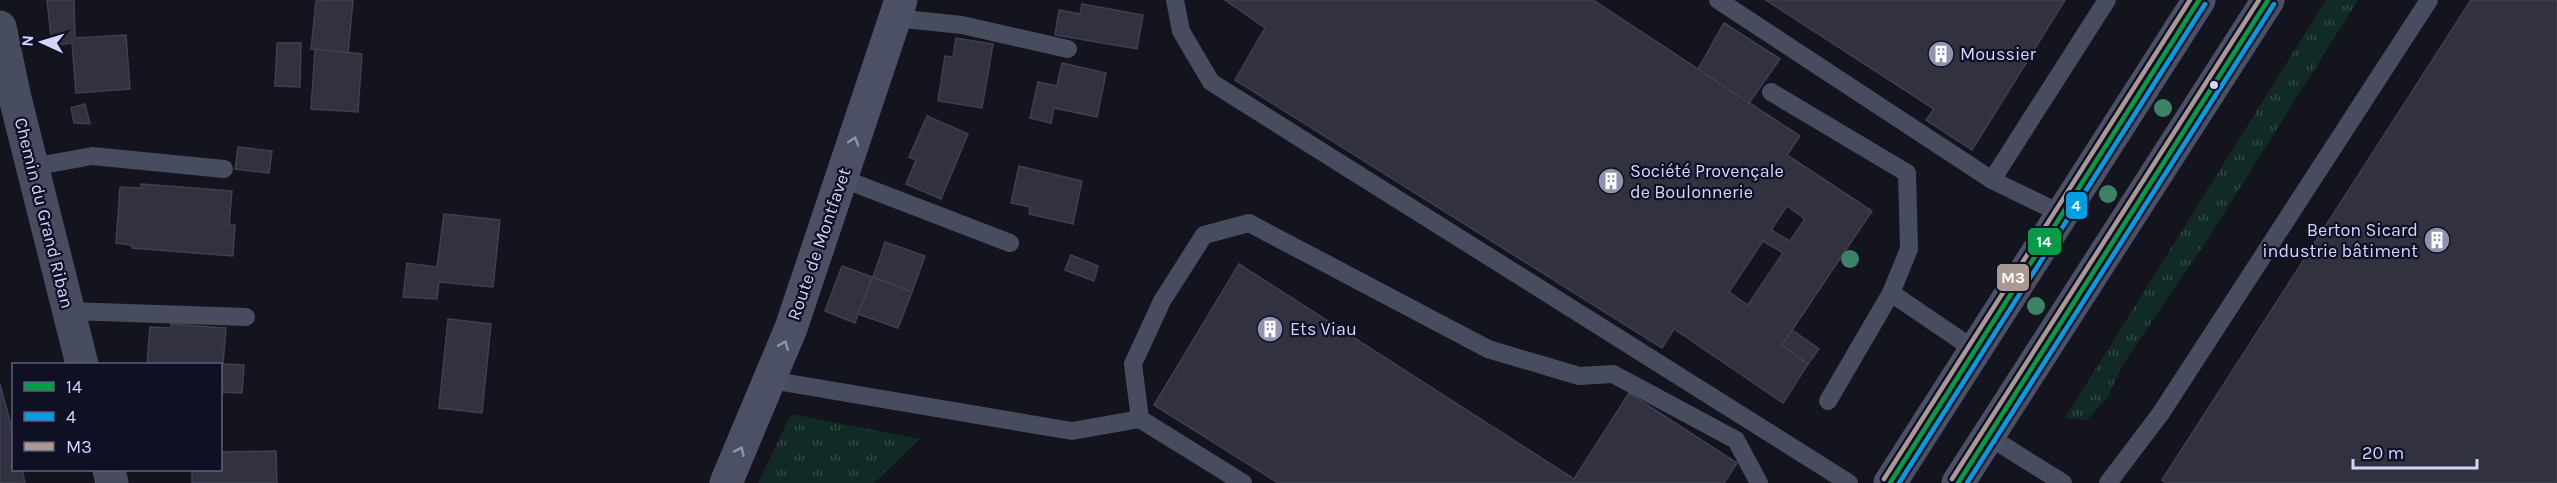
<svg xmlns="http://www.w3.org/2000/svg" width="2557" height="483" viewBox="0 0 2557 483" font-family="Karla,sans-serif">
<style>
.grass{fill:url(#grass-tufts)}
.building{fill:#313140;stroke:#3e3f51;stroke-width:1.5;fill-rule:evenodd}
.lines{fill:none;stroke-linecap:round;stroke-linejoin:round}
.lane{stroke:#484c5f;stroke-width:18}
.street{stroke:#484c5f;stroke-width:33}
.secondary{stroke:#4b5065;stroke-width:33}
.bus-1-casing{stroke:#0f1023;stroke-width:9}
.bus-2-casing{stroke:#0f1023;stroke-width:9}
.bus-3-casing{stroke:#0f1023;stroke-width:9}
.bus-1{stroke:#069b46;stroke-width:4.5}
.bus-2{stroke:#009fe3;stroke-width:4.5}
.bus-3{stroke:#aa9893;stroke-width:4.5}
.tree{fill:#3e8266}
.oneway{stroke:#8e93b2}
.bus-dot{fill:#d2d6fe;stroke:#0f1023;stroke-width:2}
.labels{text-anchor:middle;stroke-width:4.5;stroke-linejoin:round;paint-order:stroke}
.poi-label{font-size:18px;fill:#d2d6fe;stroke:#0f1023;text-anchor:start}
.street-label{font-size:18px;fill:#d2d6fe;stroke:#0f1023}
.line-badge{stroke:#0f1023;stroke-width:2}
.badge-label{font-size:16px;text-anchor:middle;font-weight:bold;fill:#fff}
</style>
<defs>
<pattern id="grass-tufts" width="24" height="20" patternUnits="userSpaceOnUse" patternTransform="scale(1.5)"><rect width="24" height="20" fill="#122a25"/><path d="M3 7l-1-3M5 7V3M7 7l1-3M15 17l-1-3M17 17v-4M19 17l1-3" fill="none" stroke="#344846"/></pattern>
</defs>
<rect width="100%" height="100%" fill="#14141e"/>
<g class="grass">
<polygon points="2326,0 2358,0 2211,234 2122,366 2108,397 2087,420 2065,418"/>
<polygon points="791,414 920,439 874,483 758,483"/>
</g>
<g class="building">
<polygon points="47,0 74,0 75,38 126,35 130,89 76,93 72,43 52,46"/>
<polygon points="327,0 353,0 348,53 311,49 316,1"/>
<path d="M1225,0H1593L1800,136L1787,155L1872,211L1782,345L1808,364L1783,403L1674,329L1662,348L1235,80L1265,28ZM1787,206L1805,219L1790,241L1771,230ZM1763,241L1783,253L1748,305L1729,292Z"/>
<polygon points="1766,0 2065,0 1972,150 1926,120 1934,109"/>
<polygon points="2471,0 2557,0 2557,483 2166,483 2162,480"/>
<polygon points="1082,4 1143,15 1137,49 1055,35 1059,10 1080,14"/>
<polygon points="1724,23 1780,59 1749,103 1698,69"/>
<polygon points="956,38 993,44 982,108 938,101 945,56 953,57"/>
<polygon points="277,43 301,43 300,87 275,86"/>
<polygon points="315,49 362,54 358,112 311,109"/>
<polygon points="1062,63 1106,73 1097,117 1054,108 1051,123 1030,118 1038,82 1057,86"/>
<polygon points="85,104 90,124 74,123 71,108"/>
<polygon points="927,116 968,134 941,199 906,184 916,160 909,157"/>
<polygon points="238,147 272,151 269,173 235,169"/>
<polygon points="1019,166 1082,181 1073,224 1029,214 1030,207 1011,203"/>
<polygon points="141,184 232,191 229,225 235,225 233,256 132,248 132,245 116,243 120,187 141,188"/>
<polygon points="444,214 500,220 493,287 439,282 437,299 403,297 407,263 437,267"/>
<polygon points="885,242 925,256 912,292 873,277"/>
<polygon points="1071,255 1098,266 1094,281 1065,270"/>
<polygon points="1239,264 1574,479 1629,393 1737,463 1724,483 1278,483 1154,405"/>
<polygon points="842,266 872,277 855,323 825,311"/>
<polygon points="873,277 912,292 898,328 858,314"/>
<polygon points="448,319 491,324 482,413 439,408"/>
<polygon points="171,324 226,328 223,364 244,365 242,393 220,392 220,364 147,364 150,327 171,328"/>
<polygon points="1792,330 1819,349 1808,364 1782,345"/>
<polygon points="0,384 14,437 14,470 22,470 25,483 0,483"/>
<polygon points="276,451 277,483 192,483 192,470 220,470 220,452"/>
</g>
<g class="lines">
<g class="lane">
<polyline points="1175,0 1181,31 1211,82 1849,483"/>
<polyline points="1718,0 1992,180 2062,214"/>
<polyline points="895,18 962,25 1068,49"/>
<polyline points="1771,92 1907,173 1909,249 1891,293"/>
<polyline points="32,167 92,156 224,169"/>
<polyline points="841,178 1010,243"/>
<polyline points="1992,180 2107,0"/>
<polyline points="69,311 246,317"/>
<polyline points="770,380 1072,431 1140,419 1133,364 1162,301 1204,235 1249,223 1488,349 1579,376 1613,374 1736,440 1759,483"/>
<polyline points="1828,401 1891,293 1975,350"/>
<polyline points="1140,419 1243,483"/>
<polyline points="1988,436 2063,483"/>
<polyline points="2108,483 2161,413 2429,0"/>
</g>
<g class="street">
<polyline points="0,27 15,98 82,364"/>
<polyline points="109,470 112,483"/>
</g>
<g class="secondary">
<polyline points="726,483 791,328 901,0"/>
<polyline points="1890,483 2199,0"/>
<polyline points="1958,483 2268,0"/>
</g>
<defs>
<g id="bus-1">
<polyline points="1890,483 2199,0"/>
<polyline points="1958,483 2268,0"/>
</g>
<g id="bus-2">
<polyline points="1899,483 2205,4"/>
<polyline points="1967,483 2274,4"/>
</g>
<g id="bus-3">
<polyline points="1884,479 2190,0"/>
<polyline points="1952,479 2259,0"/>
</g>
</defs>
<use href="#bus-1" class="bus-1-casing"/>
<use href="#bus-2" class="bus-2-casing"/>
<use href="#bus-3" class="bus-3-casing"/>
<use href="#bus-1" class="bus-1"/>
<use href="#bus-2" class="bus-2"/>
<use href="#bus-3" class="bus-3"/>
</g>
<g class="tree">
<circle cx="2163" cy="108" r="9"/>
<circle cx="2108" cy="194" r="9"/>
<circle cx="1850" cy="259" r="9"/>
<circle cx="2036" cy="306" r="9"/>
</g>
<defs><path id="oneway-chevron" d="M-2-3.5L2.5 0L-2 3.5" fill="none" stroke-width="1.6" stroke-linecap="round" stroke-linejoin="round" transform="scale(1.5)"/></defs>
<g class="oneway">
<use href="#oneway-chevron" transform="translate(854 141) rotate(-72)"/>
<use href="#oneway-chevron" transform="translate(784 345) rotate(-68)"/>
<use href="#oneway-chevron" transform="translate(740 451) rotate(-66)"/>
</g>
<defs>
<symbol id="building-disc" viewBox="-11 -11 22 22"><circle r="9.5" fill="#9092b0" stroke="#0f1023"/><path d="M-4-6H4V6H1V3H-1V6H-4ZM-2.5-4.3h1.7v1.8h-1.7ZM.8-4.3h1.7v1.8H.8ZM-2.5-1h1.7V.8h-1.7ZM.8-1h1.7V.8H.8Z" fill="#fff"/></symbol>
</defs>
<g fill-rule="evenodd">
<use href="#building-disc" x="1926" y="39" width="30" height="30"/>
<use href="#building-disc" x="1596" y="166" width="30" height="30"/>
<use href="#building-disc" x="2422" y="225" width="30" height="30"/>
<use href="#building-disc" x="1255" y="314" width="30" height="30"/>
</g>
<circle class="bus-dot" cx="2214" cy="85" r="5"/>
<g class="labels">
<g class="poi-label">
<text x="1960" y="60">Moussier</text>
<text x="1630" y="177">Société Provençale<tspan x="1630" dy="21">de Boulonnerie</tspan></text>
<text x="2418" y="236" text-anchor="end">Berton Sicard<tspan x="2418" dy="21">industrie bâtiment</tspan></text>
<text x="1290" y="335">Ets Viau</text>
</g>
<g class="street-label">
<text transform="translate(44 213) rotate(76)" y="6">Chemin du Grand Riban</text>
<text transform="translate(819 244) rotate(-71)" y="6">Route de Montfavet</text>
</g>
</g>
<g class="line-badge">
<rect x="2065" y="191" width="23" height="29" rx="6" fill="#009fe3"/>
<rect x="2027" y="227" width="35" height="29" rx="6" fill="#069b46"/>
<rect x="1996" y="263" width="34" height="29" rx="6" fill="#aa9893"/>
</g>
<g class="badge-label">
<text x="2076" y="211">4</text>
<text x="2044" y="247">14</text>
<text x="2013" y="283">M3</text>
</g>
<rect x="12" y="363" width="210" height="108" fill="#0f1023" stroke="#5d5f7b" stroke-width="1.5"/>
<rect x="24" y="382" width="30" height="9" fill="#069b46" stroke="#5d5f7b" stroke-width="1.5"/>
<text x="66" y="393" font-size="18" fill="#d2d6fe">14</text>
<rect x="24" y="412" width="30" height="9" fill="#009fe3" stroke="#5d5f7b" stroke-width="1.5"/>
<text x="66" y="423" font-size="18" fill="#d2d6fe">4</text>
<rect x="24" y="442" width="30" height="9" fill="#aa9893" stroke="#5d5f7b" stroke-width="1.5"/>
<text x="66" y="453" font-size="18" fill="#d2d6fe">M3</text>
<g transform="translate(42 42) rotate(274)" stroke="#0f1023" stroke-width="4.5" paint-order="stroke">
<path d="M0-4.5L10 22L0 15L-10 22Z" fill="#d2d6fe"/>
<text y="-9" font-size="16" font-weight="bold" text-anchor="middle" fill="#d2d6fe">N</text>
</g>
<path d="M2353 459v9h124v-9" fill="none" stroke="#d2d6fe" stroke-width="3"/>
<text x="2362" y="459" font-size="18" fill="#d2d6fe" stroke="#0f1023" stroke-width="4.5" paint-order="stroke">20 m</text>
</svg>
